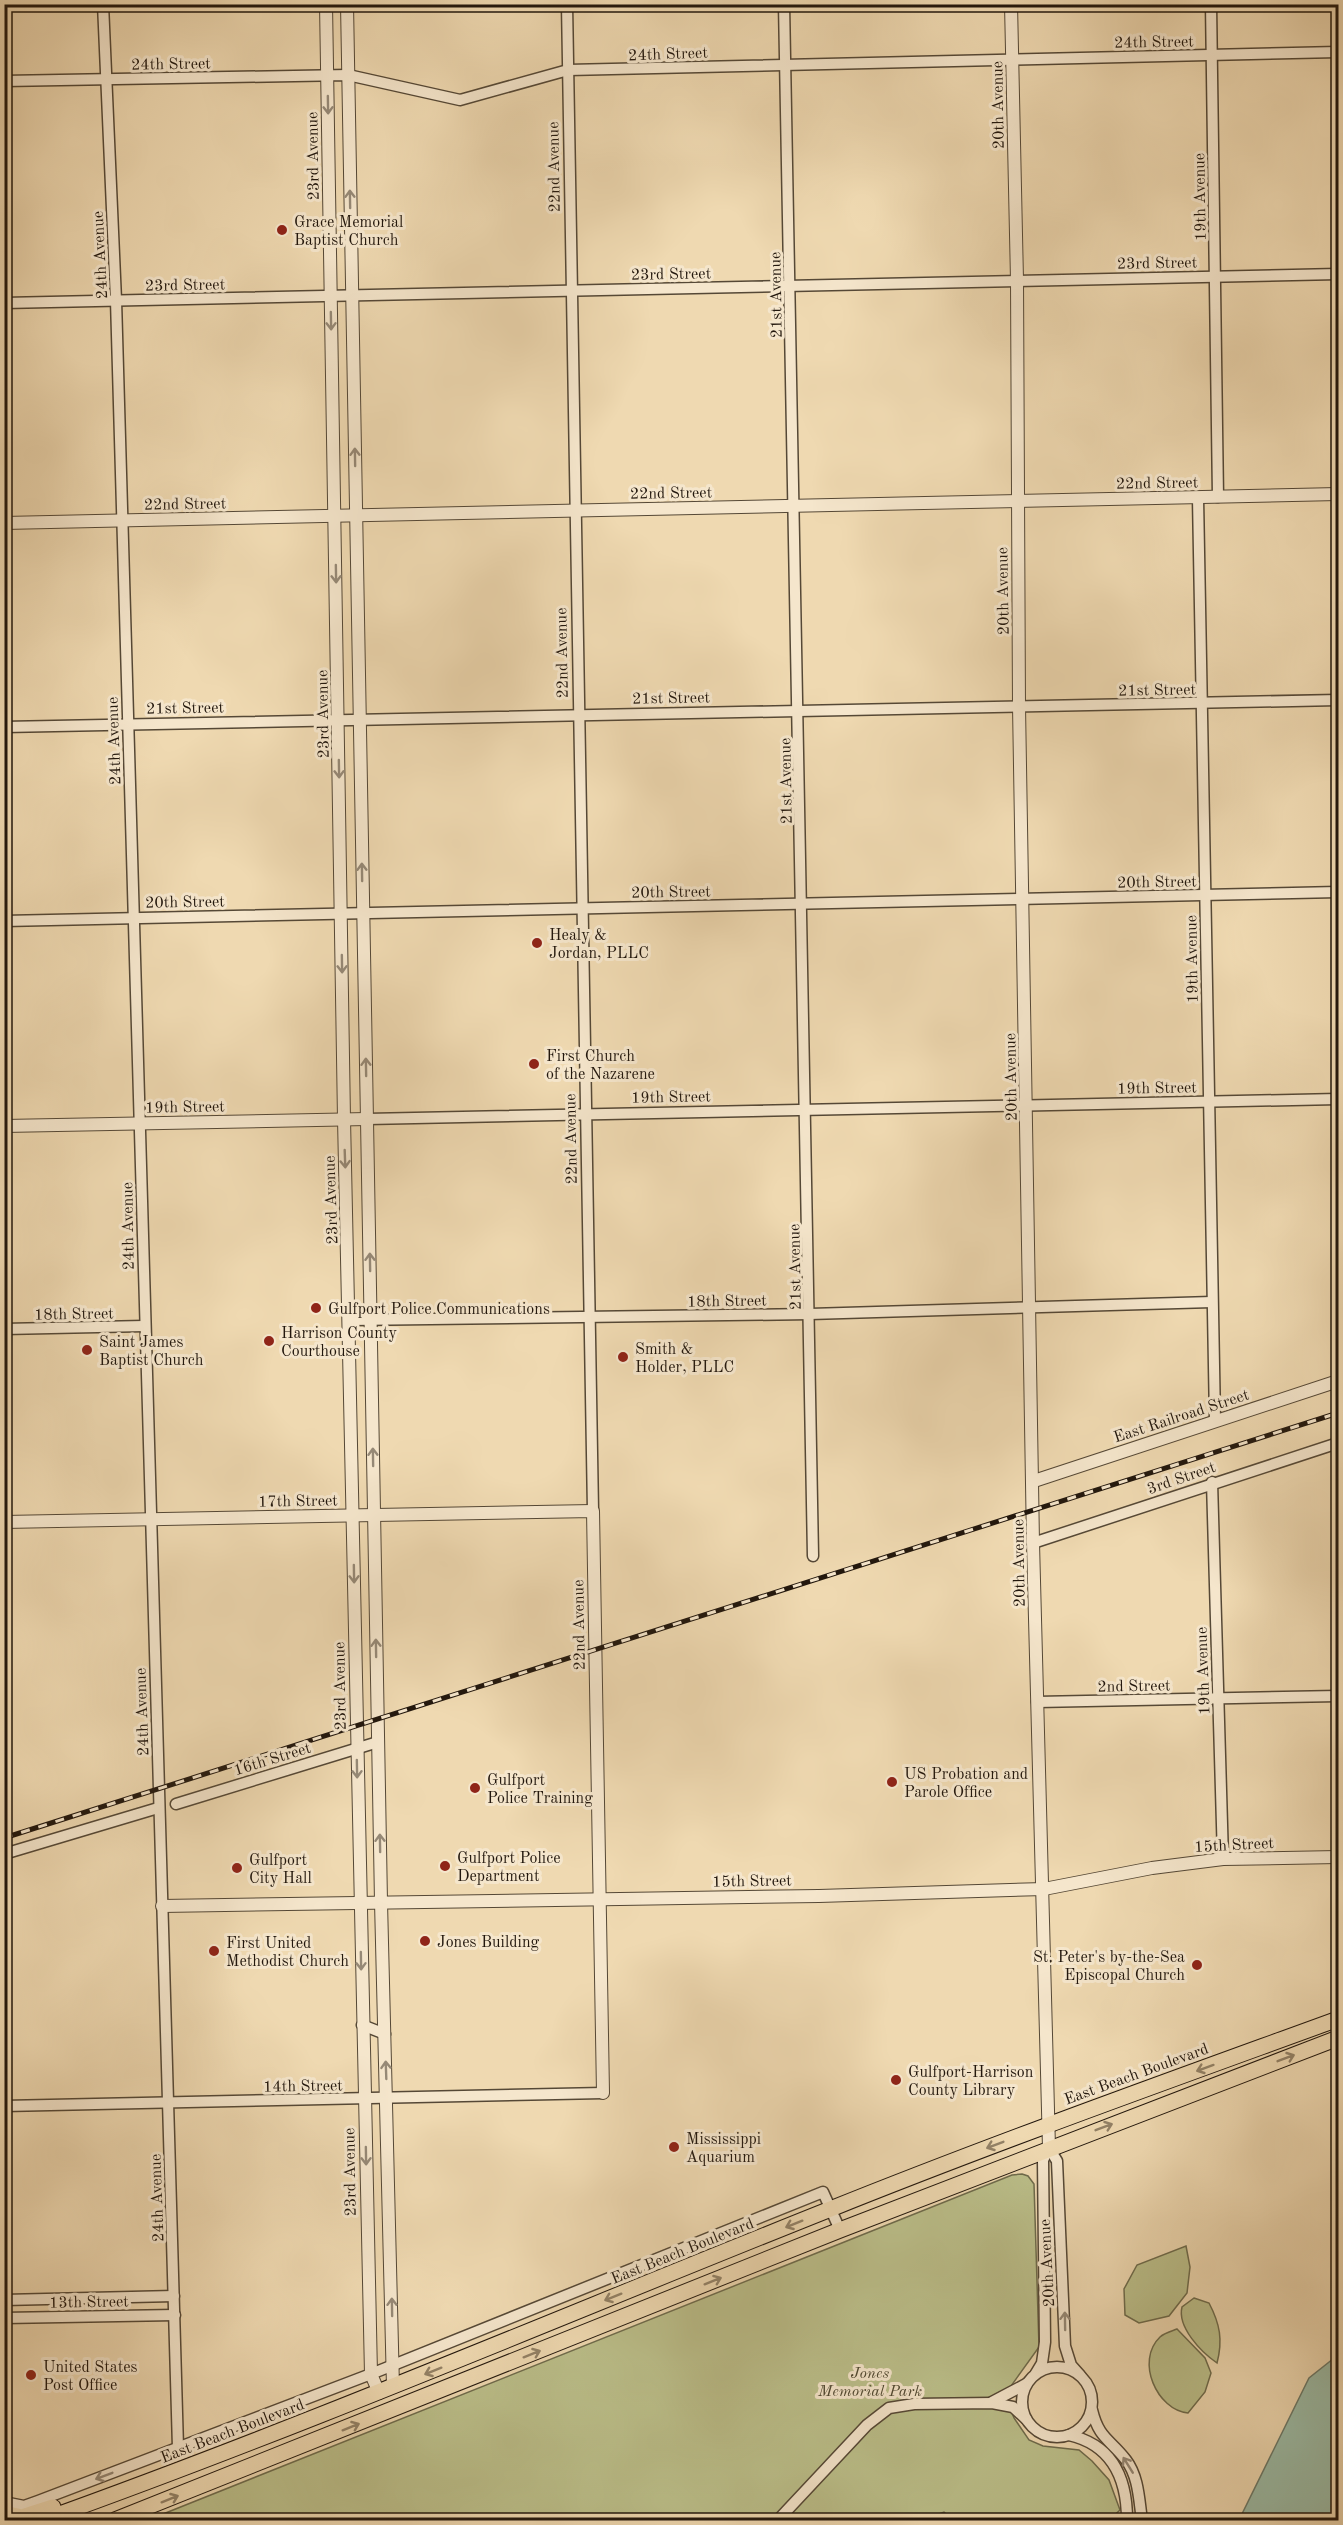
<svg xmlns="http://www.w3.org/2000/svg" width="1343" height="2525" viewBox="0 0 1343 2525" font-family="'Old Standard TT',serif">
<style>
.green{fill:#bbbf8a;stroke:#6e6b4c;stroke-width:1.5}
.water{fill:#9bbba6;stroke:#6b7969;stroke-width:1.5}
.lines{fill:none;stroke-linecap:round;stroke-linejoin:round}
.minor-casing{stroke:#554836;stroke-width:13}
.tertiary-casing{stroke:#554836;stroke-width:14}
.primary-casing{stroke:#22170d;stroke-width:17}
.minor{stroke:#f5e6cc;stroke-width:10}
.tertiary{stroke:#f5e6cc;stroke-width:12}
.primary{stroke:#efd9b1;stroke-width:15}
.rail-casing{stroke:#22170d;stroke-width:5}
.rail{stroke:#f5e6cc;stroke-width:3;stroke-dasharray:9;stroke-linecap:butt}
.oneway{stroke:#968976}
.oneway2{stroke:#938267}
.poi-dot{fill:#8f2418;stroke:#f5e6cc;stroke-width:2}
.labels{text-anchor:middle;stroke-width:6;stroke-linejoin:round;paint-order:stroke}
.street-label{font-size:16px;fill:#22170d;stroke:#f5e6cc}
.poi-label{font-size:16px;fill:#22170d;stroke:#f5e6cc;text-anchor:start}
.park-label{font-size:16px;font-style:italic;fill:#504932;stroke:#f5e6cc}
</style>
<rect width="100%" height="100%" fill="#efd9b1"/>
<filter id="stains"><feTurbulence type="fractalNoise" baseFrequency=".00333" numOctaves="4"/><feColorMatrix values="0 0 0 0 .2 0 0 0 0 .09 0 0 0 0 .02 0 0 0 .5 -.17"/></filter>
<radialGradient id="worn" r=".72"><stop offset=".6" stop-color="#630" stop-opacity="0"/><stop offset="1" stop-color="#630" stop-opacity=".3"/></radialGradient>
<g class="green">
<polygon points="1022,2174 1028,2176 1034,2184 1039,2347 1011,2386 1007,2400 1014,2418 1029,2440 1043,2446 1079,2450 1092,2461 1109,2480 1120,2510 1109,2520 953,2520 944,2512 922,2520 148,2520 1012,2175"/>
<polygon points="1186,2246 1190,2267 1187,2293 1169,2316 1139,2323 1125,2315 1124,2289 1137,2265"/>
<path d="M1194,2298L1209,2303C1220,2324 1223,2340 1217,2363C1201,2352 1177,2327 1182,2307Z"/>
<path d="M1177,2329L1205,2358L1211,2373L1205,2392L1188,2413C1157,2410 1135,2361 1160,2337C1164,2333 1172,2331 1177,2329Z"/>
</g>
<polygon class="water" points="1338,2355 1338,2520 1239,2520 1309,2378"/>
<g class="lines">
<defs>
<g id="minor">
<polyline points="103,4 116,300 178,2448"/>
<polyline points="567,4 593,1511"/>
<polyline points="784,4 813,1556"/>
<polyline points="1211,4 1218,497"/>
<polyline points="4,81 348,75 460,100 568,70 1338,52"/>
<polyline points="4,303 1338,274"/>
<polyline points="1198,498 1215,1420"/>
<polyline points="4,727 1338,700"/>
<polyline points="4,921 1338,892"/>
<polyline points="367,1119 1338,1099"/>
<polyline points="350,1320 810,1314 1212,1302"/>
<polyline points="4,1329 144,1326"/>
<polyline points="1212,1482 1223,1859"/>
<polyline points="1033,1543 1338,1443"/>
<polyline points="1037,1702 1338,1696"/>
<polyline points="176,1804 378,1742"/>
<polyline points="4,1854 158,1808"/>
<polyline points="362,2025 385,2034"/>
<polyline points="4,2106 603,2093"/>
<polyline points="1049,2148 1057,2161 1065,2346 1071,2365 1080,2375"/>
<polyline points="4,2300 174,2296"/>
<polyline points="4,2318 175,2315"/>
<circle cx="1057" cy="2402" r="35"/>
<polyline points="1036,2373 1042,2363 1045,2342 1043,2160 1049,2148"/>
<polyline points="992,2402 1026,2384"/>
<path d="M1092,2410C1099,2439 1110,2439 1126,2460C1139,2477 1139,2501 1142,2520"/>
<path d="M1069,2435C1113,2445 1127,2479 1127,2520"/>
<polyline points="4,2502 24,2506 38,2501 371,2374 823,2192 840,2230"/>
<polyline points="778,2520 867,2425 889,2408 914,2404 992,2403 1013,2407 1026,2419"/>
</g>
<g id="tertiary">
<polyline points="326,4 344,1119 371,2374 379,2393"/>
<polyline points="347,4 381,1902 393,2387"/>
<polyline points="1011,4 1017,280 1019,706 1033,1543 1049,2148"/>
<polyline points="4,523 1338,494"/>
<polyline points="4,1126 367,1119"/>
<polyline points="1034,1481 1338,1381"/>
<polyline points="4,1522 593,1511 603,2093"/>
<polyline points="162,1906 819,1896 1044,1889 1152,1868 1223,1859 1338,1857"/>
</g>
<g id="primary">
<polyline points="4,2513 22,2517 53,2507"/>
<path d="M43,2520C308,2425 567,2314 828,2210C997,2142 1168,2081 1338,2019"/>
<polyline points="115,2520 840,2230 1338,2038"/>
</g>
</defs>
<use href="#minor" class="minor-casing"/>
<use href="#tertiary" class="tertiary-casing"/>
<use href="#primary" class="primary-casing"/>
<use href="#minor" class="minor"/>
<use href="#tertiary" class="tertiary"/>
<use href="#primary" class="primary"/>
<defs>
<polyline id="rail" points="4,1838 1338,1413"/>
</defs>
<use href="#rail" class="rail-casing"/>
<use href="#rail" class="rail"/>
</g>
<defs><path id="oneway-shaft" d="M-6 0H5M1.5-3L5.5 0L1.5 3" fill="none" stroke-width="1.6" stroke-linecap="round" stroke-linejoin="round" transform="scale(1.5)"/></defs>
<g class="oneway">
<use href="#oneway-shaft" transform="translate(328 105) rotate(89)"/>
<use href="#oneway-shaft" transform="translate(350 199) rotate(-91)"/>
<use href="#oneway-shaft" transform="translate(331 321) rotate(89)"/>
<use href="#oneway-shaft" transform="translate(355 457) rotate(-91)"/>
<use href="#oneway-shaft" transform="translate(336 574) rotate(89)"/>
<use href="#oneway-shaft" transform="translate(339 769) rotate(89)"/>
<use href="#oneway-shaft" transform="translate(362 872) rotate(-91)"/>
<use href="#oneway-shaft" transform="translate(342 964) rotate(89)"/>
<use href="#oneway-shaft" transform="translate(366 1067) rotate(-91)"/>
<use href="#oneway-shaft" transform="translate(345 1159) rotate(88)"/>
<use href="#oneway-shaft" transform="translate(370 1262) rotate(-91)"/>
<use href="#oneway-shaft" transform="translate(373 1457) rotate(-91)"/>
<use href="#oneway-shaft" transform="translate(354 1574) rotate(89)"/>
<use href="#oneway-shaft" transform="translate(376 1648) rotate(-91)"/>
<use href="#oneway-shaft" transform="translate(357 1769) rotate(89)"/>
<use href="#oneway-shaft" transform="translate(380 1843) rotate(-91)"/>
<use href="#oneway-shaft" transform="translate(361 1961) rotate(89)"/>
<use href="#oneway-shaft" transform="translate(386 2070) rotate(-92)"/>
<use href="#oneway-shaft" transform="translate(366 2156) rotate(89)"/>
<use href="#oneway-shaft" transform="translate(392 2307) rotate(-91)"/>
<use href="#oneway-shaft" transform="translate(1065 2321) rotate(-91)"/>
<use href="#oneway-shaft" transform="translate(1128 2465) rotate(-122)"/>
<use href="#oneway-shaft" transform="translate(104 2476) rotate(159)"/>
</g>
<g class="oneway2">
<use href="#oneway-shaft" transform="translate(1286 2058) rotate(-21)"/>
<use href="#oneway-shaft" transform="translate(1205 2068) rotate(160)"/>
<use href="#oneway-shaft" transform="translate(1104 2127) rotate(-21)"/>
<use href="#oneway-shaft" transform="translate(995 2145) rotate(159)"/>
<use href="#oneway-shaft" transform="translate(794 2224) rotate(158)"/>
<use href="#oneway-shaft" transform="translate(713 2281) rotate(-22)"/>
<use href="#oneway-shaft" transform="translate(613 2297) rotate(158)"/>
<use href="#oneway-shaft" transform="translate(532 2354) rotate(-22)"/>
<use href="#oneway-shaft" transform="translate(433 2371) rotate(158)"/>
<use href="#oneway-shaft" transform="translate(351 2427) rotate(-22)"/>
<use href="#oneway-shaft" transform="translate(170 2499) rotate(-22)"/>
</g>
<g class="poi-dot">
<circle cx="282" cy="230" r="6"/>
<circle cx="537" cy="943" r="6"/>
<circle cx="534" cy="1064" r="6"/>
<circle cx="316" cy="1308" r="6"/>
<circle cx="269" cy="1341" r="6"/>
<circle cx="87" cy="1350" r="6"/>
<circle cx="623" cy="1357" r="6"/>
<circle cx="892" cy="1782" r="6"/>
<circle cx="475" cy="1788" r="6"/>
<circle cx="445" cy="1866" r="6"/>
<circle cx="237" cy="1868" r="6"/>
<circle cx="425" cy="1941" r="6"/>
<circle cx="214" cy="1951" r="6"/>
<circle cx="1197" cy="1965" r="6"/>
<circle cx="896" cy="2080" r="6"/>
<circle cx="674" cy="2147" r="6"/>
<circle cx="31" cy="2375" r="6"/>
</g>
<g class="labels">
<g class="street-label">
<text transform="translate(1154 41) rotate(-1)" y="6">24th Street</text>
<text transform="translate(668 53) rotate(-2)" y="6">24th Street</text>
<text transform="translate(171 63) rotate(-1)" y="6">24th Street</text>
<text transform="translate(997 105) rotate(-91)" y="6">20th Avenue</text>
<text transform="translate(312 156) rotate(-91)" y="6">23rd Avenue</text>
<text transform="translate(553 167) rotate(-91)" y="6">22nd Avenue</text>
<text transform="translate(1199 197) rotate(-91)" y="6">19th Avenue</text>
<text transform="translate(99 255) rotate(-93)" y="6">24th Avenue</text>
<text transform="translate(1157 262) rotate(-1)" y="6">23rd Street</text>
<text transform="translate(671 273) rotate(-1)" y="6">23rd Street</text>
<text transform="translate(185 284) rotate(-1)" y="6">23rd Street</text>
<text transform="translate(775 295) rotate(-91)" y="6">21st Avenue</text>
<text transform="translate(1157 482) rotate(-1)" y="6">22nd Street</text>
<text transform="translate(671 492) rotate(-1)" y="6">22nd Street</text>
<text transform="translate(185 503) rotate(-1)" y="6">22nd Street</text>
<text transform="translate(1002 591) rotate(-91)" y="6">20th Avenue</text>
<text transform="translate(561 653) rotate(-91)" y="6">22nd Avenue</text>
<text transform="translate(1157 689) rotate(-1)" y="6">21st Street</text>
<text transform="translate(671 697) rotate(-1)" y="6">21st Street</text>
<text transform="translate(185 707) rotate(-1)" y="6">21st Street</text>
<text transform="translate(322 714) rotate(-91)" y="6">23rd Avenue</text>
<text transform="translate(113 741) rotate(-92)" y="6">24th Avenue</text>
<text transform="translate(785 781) rotate(-91)" y="6">21st Avenue</text>
<text transform="translate(1157 881) rotate(-1)" y="6">20th Street</text>
<text transform="translate(671 891) rotate(-1)" y="6">20th Street</text>
<text transform="translate(185 901) rotate(-1)" y="6">20th Street</text>
<text transform="translate(1191 959) rotate(-91)" y="6">19th Avenue</text>
<text transform="translate(1010 1077) rotate(-91)" y="6">20th Avenue</text>
<text transform="translate(1157 1087) rotate(-1)" y="6">19th Street</text>
<text transform="translate(671 1096) rotate(-1)" y="6">19th Street</text>
<text transform="translate(185 1106) rotate(-1)" y="6">19th Street</text>
<text transform="translate(570 1139) rotate(-91)" y="6">22nd Avenue</text>
<text transform="translate(330 1200) rotate(-92)" y="6">23rd Avenue</text>
<text transform="translate(127 1226) rotate(-91)" y="6">24th Avenue</text>
<text transform="translate(794 1267) rotate(-91)" y="6">21st Avenue</text>
<text transform="translate(727 1300) rotate(-1)" y="6">18th Street</text>
<text transform="translate(74 1313) rotate(-1)" y="6">18th Street</text>
<text transform="translate(1181 1415) rotate(-18)" y="6">East Railroad Street</text>
<text transform="translate(1181 1477) rotate(-19)" y="6">3rd Street</text>
<text transform="translate(298 1500) rotate(-1)" y="6">17th Street</text>
<text transform="translate(1018 1563) rotate(-91)" y="6">20th Avenue</text>
<text transform="translate(578 1625) rotate(-91)" y="6">22nd Avenue</text>
<text transform="translate(1202 1671) rotate(-92)" y="6">19th Avenue</text>
<text transform="translate(1134 1685) rotate(-1)" y="6">2nd Street</text>
<text transform="translate(339 1686) rotate(-91)" y="6">23rd Avenue</text>
<text transform="translate(141 1712) rotate(-92)" y="6">24th Avenue</text>
<text transform="translate(272 1758) rotate(-17)" y="6">16th Street</text>
<text transform="translate(1234 1844) rotate(-3)" y="6">15th Street</text>
<text transform="translate(752 1880) rotate(-1)" y="6">15th Street</text>
<text transform="translate(1136 2073) rotate(-20)" y="6">East Beach Boulevard</text>
<text transform="translate(303 2085) rotate(-1)" y="6">14th Street</text>
<text transform="translate(349 2172) rotate(-91)" y="6">23rd Avenue</text>
<text transform="translate(156 2198) rotate(-92)" y="6">24th Avenue</text>
<text transform="translate(682 2250) rotate(-22)" y="6">East Beach Boulevard</text>
<text transform="translate(1046 2263) rotate(-93)" y="6">20th Avenue</text>
<text transform="translate(89 2301) rotate(-1)" y="6">13th Street</text>
<text transform="translate(232 2430) rotate(-21)" y="6">East Beach Boulevard</text>
</g>
<g class="poi-label">
<text x="294" y="227">Grace Memorial<tspan x="294" dy="18">Baptist Church</tspan></text>
<text x="549" y="940">Healy &amp;<tspan x="549" dy="18">Jordan, PLLC</tspan></text>
<text x="546" y="1061">First Church<tspan x="546" dy="18">of the Nazarene</tspan></text>
<text x="328" y="1314">Gulfport Police Communications</text>
<text x="281" y="1338">Harrison County<tspan x="281" dy="18">Courthouse</tspan></text>
<text x="99" y="1347">Saint James<tspan x="99" dy="18">Baptist Church</tspan></text>
<text x="635" y="1354">Smith &amp;<tspan x="635" dy="18">Holder, PLLC</tspan></text>
<text x="904" y="1779">US Probation and<tspan x="904" dy="18">Parole Office</tspan></text>
<text x="487" y="1785">Gulfport<tspan x="487" dy="18">Police Training</tspan></text>
<text x="457" y="1863">Gulfport Police<tspan x="457" dy="18">Department</tspan></text>
<text x="249" y="1865">Gulfport<tspan x="249" dy="18">City Hall</tspan></text>
<text x="437" y="1947">Jones Building</text>
<text x="226" y="1948">First United<tspan x="226" dy="18">Methodist Church</tspan></text>
<text x="1185" y="1962" text-anchor="end">St. Peter's by-the-Sea<tspan x="1185" dy="18">Episcopal Church</tspan></text>
<text x="908" y="2077">Gulfport-Harrison<tspan x="908" dy="18">County Library</tspan></text>
<text x="686" y="2144">Mississippi<tspan x="686" dy="18">Aquarium</tspan></text>
<text x="43" y="2372">United States<tspan x="43" dy="18">Post Office</tspan></text>
</g>
<g class="park-label">
<text x="870" y="2378">Jones<tspan x="870" dy="18">Memorial Park</tspan></text>
</g>
</g>
<rect width="1343" height="2525" fill="none" stroke="#efd9b1" stroke-width="24"/>
<rect x="6" y="6" width="1331" height="2513" fill="none" stroke="#22170d" stroke-width="3"/>
<rect x="12" y="12" width="1319" height="2501" fill="none" stroke="#22170d" stroke-width="1.5"/>
<rect width="100%" height="100%" filter="url(#stains)"/>
<rect width="100%" height="100%" fill="url(#worn)"/>
</svg>
